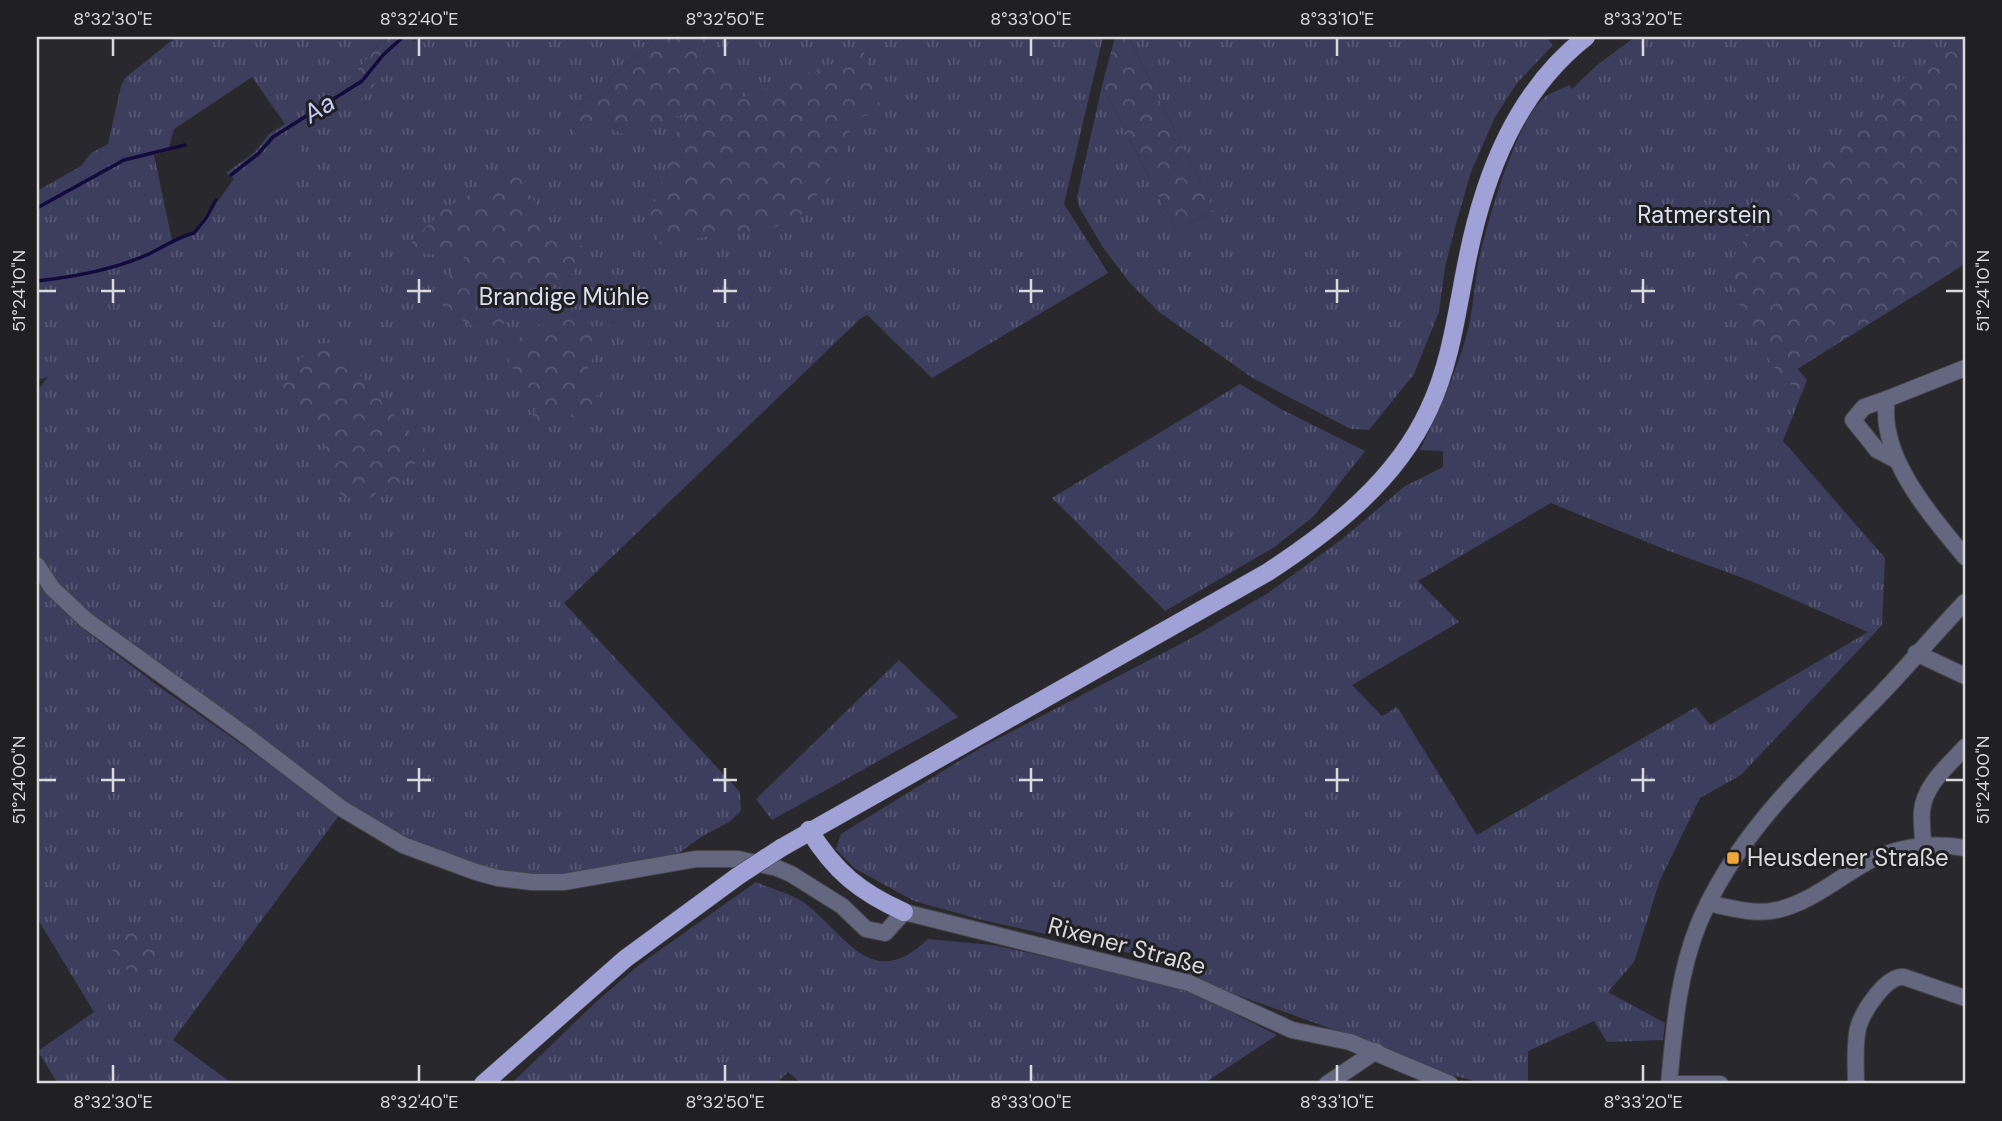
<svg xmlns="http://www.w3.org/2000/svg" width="2002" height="1121" viewBox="0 0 2002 1121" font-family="'DM Sans',sans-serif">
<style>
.grass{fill:url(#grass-tufts);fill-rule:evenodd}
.forest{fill:url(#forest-crowns)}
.pitch{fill:#3d3d5e}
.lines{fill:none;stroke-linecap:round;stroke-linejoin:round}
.stream{stroke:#140b3d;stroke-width:3.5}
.minor-casing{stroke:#454549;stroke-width:18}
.major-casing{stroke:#454549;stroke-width:19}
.minor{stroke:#656680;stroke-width:16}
.major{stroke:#a0a1d6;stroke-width:18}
.major-bridge-casing{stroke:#454549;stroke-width:19;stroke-linecap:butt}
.major-bridge{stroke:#a0a1d6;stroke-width:18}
.ticks{fill:none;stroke:#dadadd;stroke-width:2.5}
.poi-dot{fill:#eea73c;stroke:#202023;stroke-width:2.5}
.labels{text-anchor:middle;stroke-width:6;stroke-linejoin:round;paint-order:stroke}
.park-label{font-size:24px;fill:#dddeef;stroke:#202023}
.poi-label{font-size:24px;fill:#dadadd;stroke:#202023;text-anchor:start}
.street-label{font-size:24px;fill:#dadadd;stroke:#202023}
.water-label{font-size:26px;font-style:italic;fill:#c8cafe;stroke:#202023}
.neatline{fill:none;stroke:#dadadd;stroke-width:2.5}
.ticks-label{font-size:18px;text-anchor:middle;fill:#dadadd}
</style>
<defs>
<pattern id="grass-tufts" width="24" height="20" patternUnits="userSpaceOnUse" patternTransform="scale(1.75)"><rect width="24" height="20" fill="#3d3d5e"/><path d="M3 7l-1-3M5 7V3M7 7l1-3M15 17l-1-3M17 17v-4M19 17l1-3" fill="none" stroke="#585875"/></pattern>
<pattern id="forest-crowns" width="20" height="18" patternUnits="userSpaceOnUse" patternTransform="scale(1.75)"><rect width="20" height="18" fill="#3d3d5e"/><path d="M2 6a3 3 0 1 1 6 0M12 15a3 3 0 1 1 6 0" fill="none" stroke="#585875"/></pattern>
</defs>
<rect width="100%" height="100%" fill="#29292d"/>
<g class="grass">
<path d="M176,37H383L373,52L346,83L421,37H658L563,118L667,37H1103L1064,204L1108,273L932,378L867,315L861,318L564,603L740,792L741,811L729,822L701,837L672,858L569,876L496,874L382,830L90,620L45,572L38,556L37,391L48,377L37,380V191L81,166L91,153L108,144L121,86L125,78ZM252,77L285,124L269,134L256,151L226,173L234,179L218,201L215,200L194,232L172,240L154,155L168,151L174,129Z"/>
<polygon points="1129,37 1546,37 1553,45 1517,83 1495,117 1471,172 1457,220 1445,267 1439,312 1414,374 1369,430 1351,429 1254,379 1159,312 1130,283 1104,249 1079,207 1077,197 1102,86 1176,229 1214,211"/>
<path d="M1635,37H1965V264L1794,371L1801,395L1783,441L1885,558L1882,625L1741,775L1700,798L1660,880L1634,962L1608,992L1665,1023L1663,1040L1607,1042L1594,1021L1528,1051V1084H1485L1427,1068L1388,1049L1212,986L1148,957L982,920L914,901L854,868L836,849L841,834L982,747L1190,639L1268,593L1341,540L1405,486L1443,467V451L1420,450C1437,414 1455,376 1466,337C1473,314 1474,288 1478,264C1486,226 1516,119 1545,97C1552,92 1562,89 1569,85L1572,89L1597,65ZM1551,503L1669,551L1751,581L1868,632L1710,725L1696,707L1477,835L1397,707L1382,716L1352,685L1459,622L1418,581Z"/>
<polygon points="1240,384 1281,409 1365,451 1313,517 1273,548 1165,611 1052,498"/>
<polygon points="37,583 79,626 157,685 340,814 173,1040 233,1084 58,1084 38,1051 94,1012 37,918"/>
<polygon points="899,660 958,717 772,820 756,799"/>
<path d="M756,882C771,889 793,894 806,904C847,936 872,993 928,939L993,945L1178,986L1277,1035L1203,1084H802L788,1072L776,1084H511L596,1002L639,965Z"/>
</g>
<g class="forest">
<polygon points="383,37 421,37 415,39 362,99 346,83 373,52"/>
<polygon points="658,37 703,37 744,97 864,52 882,112 859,117 850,127 847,158 800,216 769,230 716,235 661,245 648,221 661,185 671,144 687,113 624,134 604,126 582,142 563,118"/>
<polygon points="1115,37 1129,37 1214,211 1176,229 1102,86"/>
<polygon points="1961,37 1965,37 1965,263 1797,368 1807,380 1801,395 1773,366 1746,326 1732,278 1733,258 1747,236 1764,220 1782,207 1894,86"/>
<polygon points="525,171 528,192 553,227 587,250 569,279 544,278 508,322 483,332 445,310 435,292 465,256 402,252 446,207 508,176"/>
<polygon points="564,317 585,327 610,325 603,345 587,366 599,392 583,421 571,416 568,405 558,420 542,428 532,418 541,395 523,384 503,351 535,326"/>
<polygon points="348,342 354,368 425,450 401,483 380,489 369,500 342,497 322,460 325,445 282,386 312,344"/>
<polygon points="128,928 165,956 144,975 134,980 111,947"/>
</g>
<polygon class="pitch" points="291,138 307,157 257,197 242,178"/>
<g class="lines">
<g class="stream">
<polyline points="231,175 258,154 273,137 362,81 383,55 403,37"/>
<polyline points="37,208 124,160 185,145"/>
<path d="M37,281C75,277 113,270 149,254C164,247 177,237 194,233L206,218L216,200"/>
</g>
<defs>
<g id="minor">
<path d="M1965,368L1887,399C1878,457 1931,515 1965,557"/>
<polyline points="1887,399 1864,407 1853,420 1877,450 1896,460"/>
<polyline points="37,565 52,588 86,620 248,737 341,808 403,845 476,872 498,878 532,882 564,882 696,859 738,859 777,868 791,874 842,906 866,929 885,933 904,912 1189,983 1292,1030 1350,1042 1450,1084"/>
<polyline points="1916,653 1965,676"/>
<path d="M1923,845C1923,834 1921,822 1922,811C1924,785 1949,765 1965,747"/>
<path d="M1708,903C1730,908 1754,915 1777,910C1807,903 1831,884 1857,868C1889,847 1928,842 1965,848"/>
<polyline points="1327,1084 1376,1051"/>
<path d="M1669,1084C1674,1030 1678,974 1699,923C1737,832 1812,765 1879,696C1909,665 1936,632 1965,602"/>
<polyline points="1679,1084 1720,1084"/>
<path d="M1856,1084C1856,1066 1854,1046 1858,1028C1863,1011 1886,975 1904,977L1965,998"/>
</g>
<g id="major">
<path d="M809,830C835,872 860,892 904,912"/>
<path d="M781,848L1268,572C1332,530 1396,481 1429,409C1452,360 1457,308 1468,256C1485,173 1517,91 1586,37"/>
<polyline points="483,1084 625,959 738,876"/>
</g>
</defs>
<use href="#minor" class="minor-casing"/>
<use href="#major" class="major-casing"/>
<use href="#minor" class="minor"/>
<use href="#major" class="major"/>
<defs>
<polyline id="major-bridge" points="738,876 781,848"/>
</defs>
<use href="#major-bridge" class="major-bridge-casing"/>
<use href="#major-bridge" class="major-bridge"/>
</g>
<path class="ticks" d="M113,38V56M419,38V56M725,38V56M1031,38V56M1337,38V56M1643,38V56M113,279V303M419,279V303M725,279V303M1031,279V303M1337,279V303M1643,279V303M38,291H56M101,291H125M407,291H431M713,291H737M1019,291H1043M1325,291H1349M1631,291H1655M1946,291H1964M113,768V792M419,768V792M725,768V792M1031,768V792M1337,768V792M1643,768V792M38,780H56M101,780H125M407,780H431M713,780H737M1019,780H1043M1325,780H1349M1631,780H1655M1946,780H1964M113,1065V1082M419,1065V1082M725,1065V1082M1031,1065V1082M1337,1065V1082M1643,1065V1082"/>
<rect class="poi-dot" x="1726" y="851" width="14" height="14" rx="3.5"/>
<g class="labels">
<g class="park-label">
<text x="1704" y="223">Ratmerstein</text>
<text x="564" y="305">Brandige Mühle</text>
</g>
<g class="poi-label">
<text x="1747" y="866">Heusdener Straße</text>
</g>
<g class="street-label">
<text transform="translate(1127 946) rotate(15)" y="8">Rixener Straße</text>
</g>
<g class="water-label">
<text transform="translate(319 108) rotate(-32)" y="9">Aa</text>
</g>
</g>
<rect width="2002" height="1121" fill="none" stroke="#202023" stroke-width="77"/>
<rect x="38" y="38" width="1926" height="1044" class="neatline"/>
<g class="ticks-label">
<text x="113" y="25">8°32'30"E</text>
<text x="419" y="25">8°32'40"E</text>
<text x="725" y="25">8°32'50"E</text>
<text x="1031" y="25">8°33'00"E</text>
<text x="1337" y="25">8°33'10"E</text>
<text x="1643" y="25">8°33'20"E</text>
<text transform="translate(19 291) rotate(-90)" y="6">51°24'10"N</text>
<text transform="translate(1983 291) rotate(-90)" y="6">51°24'10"N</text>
<text transform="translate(19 780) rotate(-90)" y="6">51°24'00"N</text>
<text transform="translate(1983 780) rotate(-90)" y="6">51°24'00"N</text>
<text x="113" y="1108">8°32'30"E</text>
<text x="419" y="1108">8°32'40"E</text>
<text x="725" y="1108">8°32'50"E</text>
<text x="1031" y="1108">8°33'00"E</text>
<text x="1337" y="1108">8°33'10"E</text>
<text x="1643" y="1108">8°33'20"E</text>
</g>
</svg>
